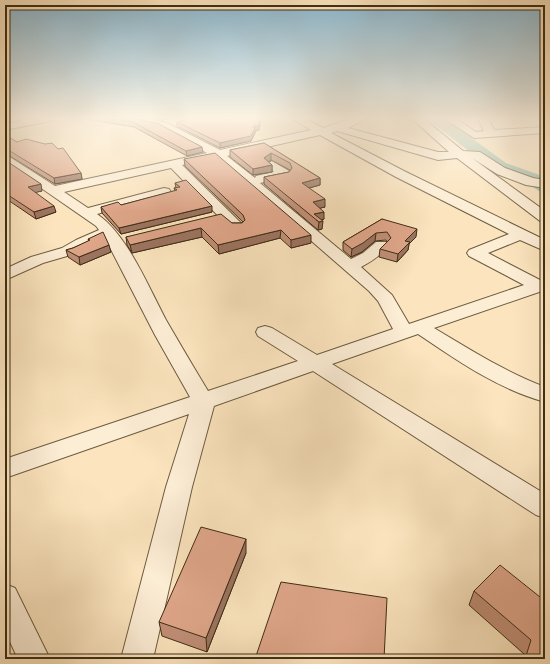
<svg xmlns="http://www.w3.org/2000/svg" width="550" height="664" viewBox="0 0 550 664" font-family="Cardo,serif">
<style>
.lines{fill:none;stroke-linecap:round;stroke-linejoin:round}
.river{fill:#9fbfad;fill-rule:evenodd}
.minor-casing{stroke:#6e5c3f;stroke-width:2}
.minor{fill:#fcedd5;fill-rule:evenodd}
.wall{fill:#c08f77;stroke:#3f2e15}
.shaded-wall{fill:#9c7461;stroke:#3f2e15}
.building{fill:#dfa68a;stroke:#3f2e15}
</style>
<rect width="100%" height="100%" fill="#fbe4be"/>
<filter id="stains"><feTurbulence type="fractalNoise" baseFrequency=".005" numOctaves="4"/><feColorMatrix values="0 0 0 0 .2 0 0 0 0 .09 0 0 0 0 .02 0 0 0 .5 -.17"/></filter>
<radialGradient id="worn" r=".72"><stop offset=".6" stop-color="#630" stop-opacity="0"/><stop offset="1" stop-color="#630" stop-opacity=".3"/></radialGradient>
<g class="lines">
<polygon class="river" points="427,118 444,118 506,163 537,174 545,179 545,192 539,191 525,182 494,171"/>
<defs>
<g id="minor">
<polygon points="34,118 56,118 51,121 5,130 5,124"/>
<path d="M126,118H146L167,123L220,150L311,130L291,118H304L323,128L352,118H367L348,128L438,152H449L411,118H423L463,151L480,152L505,168L533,178L545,180V188L526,185L497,174L472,158L545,211V222L540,221L457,158L438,160L337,131L331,133L404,171L545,240V251L520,240L488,253L540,280L545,279V290L434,328C471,350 505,372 545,387V402C498,389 458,361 418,334L332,364L545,494V518L536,515L313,371L214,406L192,487L153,659H121L166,487L189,414L5,478V459L190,397L155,335L105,238L86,246L74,254L43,263L5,280V269L31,257L62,248L76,240L99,230L96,226L5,163V154L55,186L207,153L160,127L127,120ZM320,135L396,177L509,234L469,250L467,253L469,256L524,285L409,324L392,295L361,267C372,261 382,255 389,245L386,242H376L363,253L351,259L260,183L289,177L291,174L289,171L272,161L266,165L274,172L256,176L255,178L227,156ZM216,158L369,291L378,301L393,329L317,355L272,328L265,326L258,328L256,332L258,336L298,361L208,391C194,368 180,344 166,320C149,288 127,234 97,214L169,195L171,192L169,189L164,188L88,208L64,192L171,168L232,230H242L244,227L242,224L182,165Z"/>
<polygon points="443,118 455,118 476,132 484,131 478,118 488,118 494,130 545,127 545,133 474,138"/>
<polygon points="5,584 15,588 50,659 18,659 5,631"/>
</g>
</defs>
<use href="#minor" class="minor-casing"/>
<use href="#minor" class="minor"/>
</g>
<g class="wall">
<polygon points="81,118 133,118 203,152 187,156 134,127"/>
<polygon points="153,118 172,118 163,120"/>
<polygon points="177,122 259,130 255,131 255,133 251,141 220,148 177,126"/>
<polygon points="5,135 17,142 81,173 82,179 55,184 5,153"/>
<polygon points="264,143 320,178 320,185 309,188 325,207 320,208 324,219 321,220 322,229 318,230 264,184 264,177 289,172 290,171 290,170 271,160 268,162 272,165 272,172 253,175 230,157 230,150"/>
<polygon points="184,159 311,243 291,248 280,238 219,254 202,237 132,253 127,245 126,237 232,223 242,223 243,222 185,166"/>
<polygon points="5,160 42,191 35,192 56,212 36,219 5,198"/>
<polygon points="175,183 212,212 121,234 102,213 101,207 121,205 175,191 174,188 176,188"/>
<polygon points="382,219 416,237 409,244 408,250 397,262 379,257 380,249 387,242 386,240 375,241 362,252 351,257 343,250 343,242"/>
<polygon points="88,239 111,252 80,265 68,257 66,250 73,248 89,241"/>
<polygon points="246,553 207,652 162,636 159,622"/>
<polygon points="474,591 545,601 545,659 523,659 524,654 469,605"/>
</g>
<g class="shaded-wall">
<polygon points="163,118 172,118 163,120"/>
<polygon points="260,118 261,118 259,130 255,131 255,133 251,141 220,148 220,143 253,127"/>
<polygon points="202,147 203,152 187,156 186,151"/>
<polygon points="271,153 271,160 264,165 264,158"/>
<polygon points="272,165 272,172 253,175 253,169"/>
<polygon points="81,173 82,179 55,184 54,178"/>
<polygon points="320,178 320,185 302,190 302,183"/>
<polygon points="41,184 42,191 29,194 28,187"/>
<polygon points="325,199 325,207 313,210 313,202"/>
<polygon points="54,206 56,212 36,219 34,212"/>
<polygon points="212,206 212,212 121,234 119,228"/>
<polygon points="324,212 324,219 317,221 314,214"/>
<polygon points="323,221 322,229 318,230 319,222"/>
<polygon points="201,228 202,237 132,253 130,245"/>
<polygon points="417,229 416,237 409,244 408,250 397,262 398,254 405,241"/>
<polygon points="281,230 280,238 219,254 218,245"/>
<polygon points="376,233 375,241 362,252 351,257 352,249"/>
<polygon points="311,235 311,243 291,248 291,240"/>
<polygon points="109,245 111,252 80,265 79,257"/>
<polygon points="246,539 246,553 207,652 206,638"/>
</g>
<g class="building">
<polygon points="108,118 133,118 159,124 202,147 186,151 133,122"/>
<polygon points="191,118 218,118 228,120 232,118 260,118 259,125 253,127 255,128 251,136 220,143 177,122"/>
<polygon points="5,135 17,142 26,139 45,144 52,143 58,149 63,148 81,173 54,178 5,148"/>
<polygon points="264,143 320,178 302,183 325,199 313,202 324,212 314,214 323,221 319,222 264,177 289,172 292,168 290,163 271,153 264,158 272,165 253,169 230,150"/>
<polygon points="215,153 311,235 291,240 281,230 218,245 201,228 130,245 126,237 221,214 232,223 242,223 245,220 243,215 184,159"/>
<polygon points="5,160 41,184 28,187 54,206 34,212 5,193"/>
<polygon points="186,180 212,206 119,228 101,207 118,202 121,205 177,190 174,188 180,187 175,183"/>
<polygon points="382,219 417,229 405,241 410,242 398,254 380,249 391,238 387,232 376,233 363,243 352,249 343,242"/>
<polygon points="103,232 109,245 79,257 66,250 73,248 90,240 88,239"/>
<polygon points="201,527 246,539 206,638 159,622"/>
<polygon points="500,565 545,601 545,659 525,659 531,640 474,591"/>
<polygon points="281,582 387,598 384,659 255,659"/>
</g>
<linearGradient id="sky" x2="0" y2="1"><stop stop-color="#8bb8d0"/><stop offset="0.56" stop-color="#fdf3e2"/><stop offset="1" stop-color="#fdf3e2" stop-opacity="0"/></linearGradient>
<rect width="550" height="211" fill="url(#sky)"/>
<rect width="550" height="664" fill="none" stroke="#fbe4be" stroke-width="20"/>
<rect x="6" y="6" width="538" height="652" fill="none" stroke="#3f2e15" stroke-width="2"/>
<rect x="10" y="10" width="530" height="644" fill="none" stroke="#3f2e15"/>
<rect width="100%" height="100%" filter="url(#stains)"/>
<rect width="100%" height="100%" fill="url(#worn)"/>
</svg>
